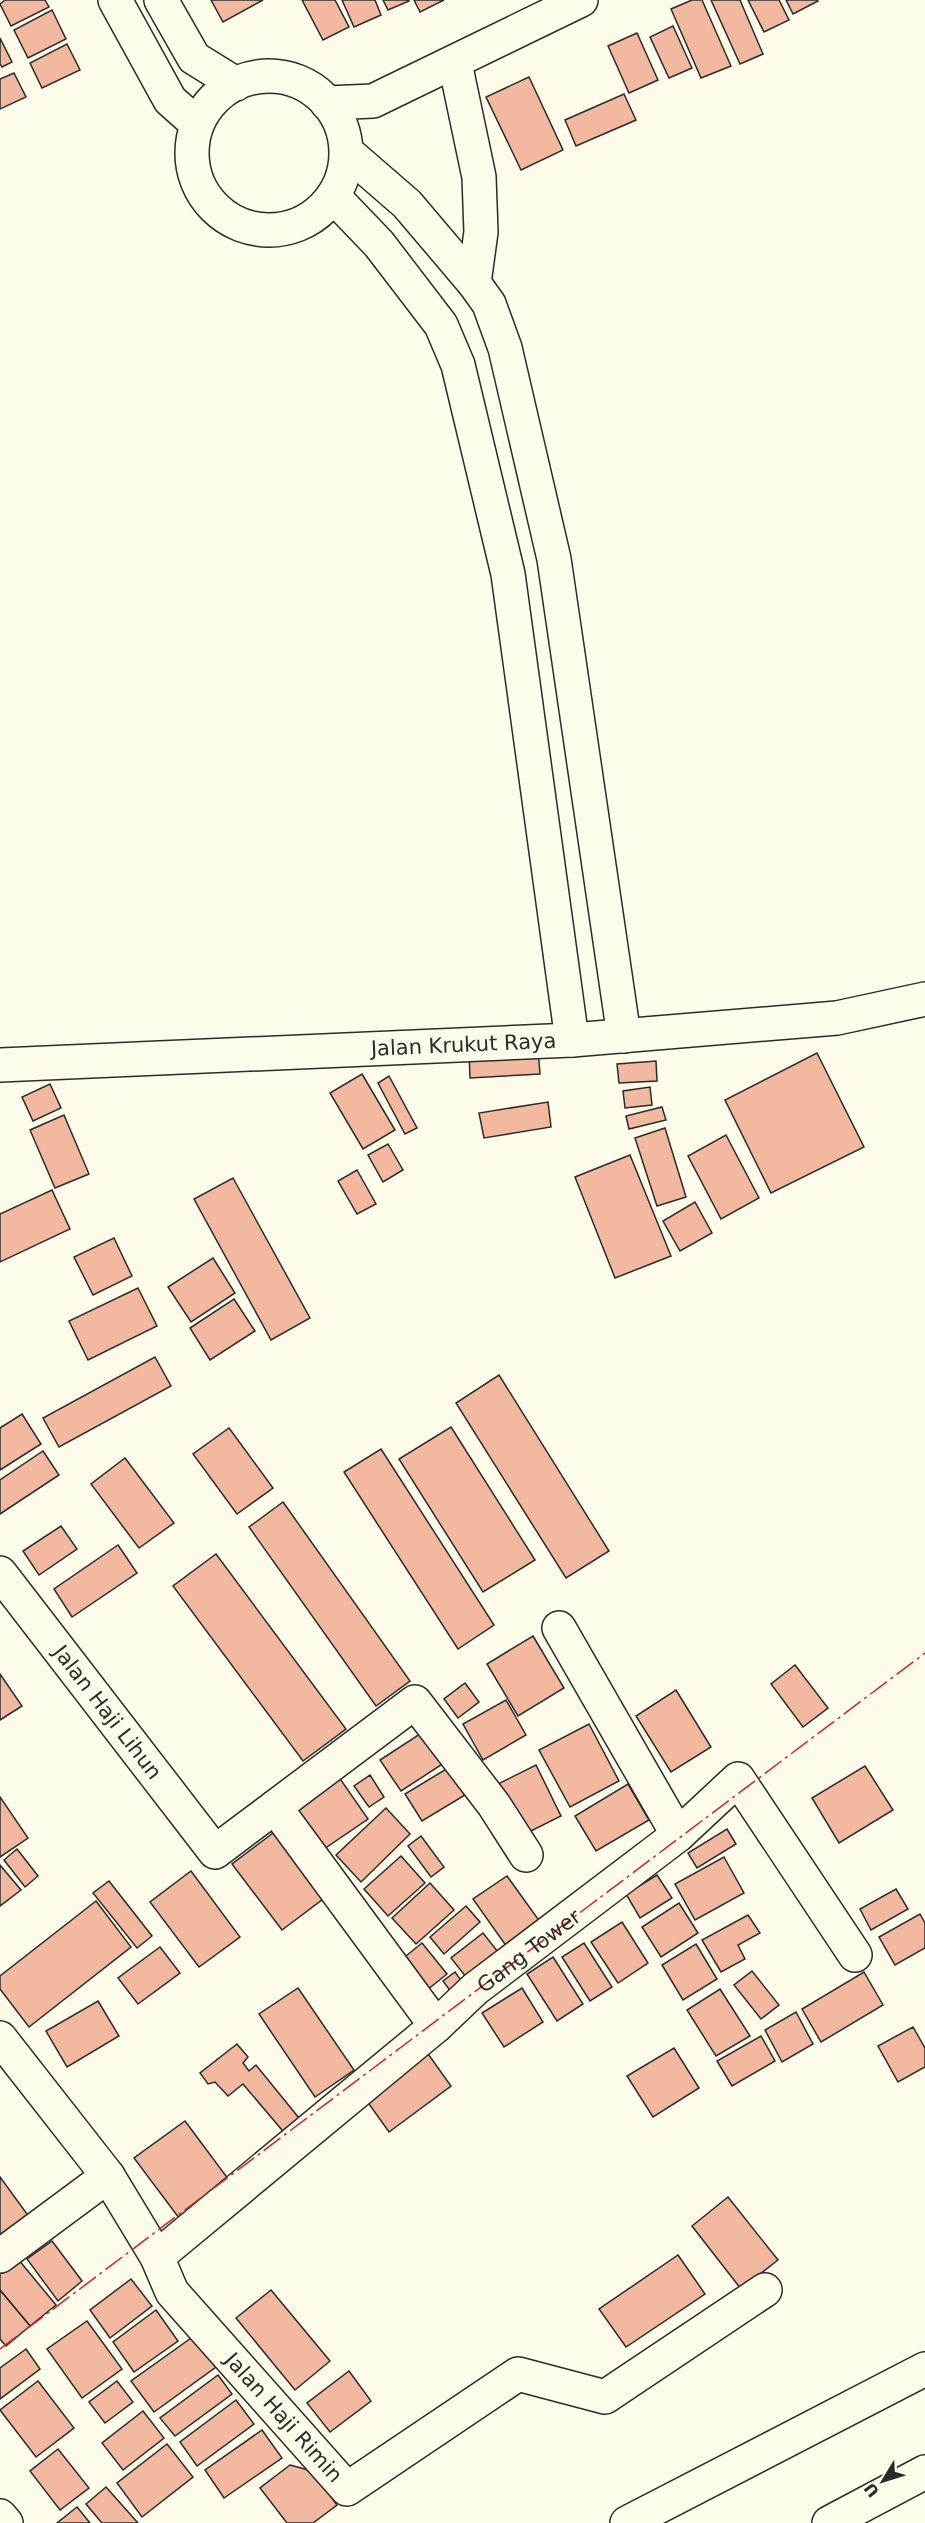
<svg xmlns="http://www.w3.org/2000/svg" width="925" height="2523" viewBox="0 0 925 2523" font-family="'DejaVu Sans',sans-serif">
<style>
.building{fill:#f2b8a0;stroke:#2b2b2b;stroke-width:1.5}
.lines{fill:none;stroke-linecap:round;stroke-linejoin:round}
.street-casing{stroke:#2b2b2b;stroke-width:36}
.secondary-casing{stroke:#2b2b2b;stroke-width:36}
.highway-casing{stroke:#2b2b2b;stroke-width:36}
.street{stroke:#fdfbea;stroke-width:33}
.secondary{stroke:#fdfbea;stroke-width:33}
.highway{stroke:#fdfbea;stroke-width:33}
.power{stroke:#c62828;stroke-width:1.5;stroke-dasharray:21 4.5 3 4.5;stroke-linecap:butt}
.labels{text-anchor:middle;stroke-width:4.5;stroke-linejoin:round;paint-order:stroke}
.street-label{font-size:21px;fill:#2b2b2b;stroke:#fdfbea}
</style>
<rect width="100%" height="100%" fill="#fdfbea"/>
<g class="building">
<polygon points="5,0 45,0 49,7 11,26 0,4"/>
<polygon points="211,0 263,0 223,22"/>
<polygon points="302,0 335,0 349,27 323,40"/>
<polygon points="342,0 375,0 381,15 354,27"/>
<polygon points="383,0 408,0 409,1 388,10"/>
<polygon points="414,0 444,0 420,12"/>
<polygon points="692,0 702,0 731,66 701,78 671,9"/>
<polygon points="711,0 740,0 763,54 740,64"/>
<polygon points="748,0 779,0 789,20 764,32"/>
<polygon points="786,0 817,0 818,1 793,14"/>
<polygon points="52,10 66,39 28,58 14,30"/>
<polygon points="673,26 692,68 669,78 650,37"/>
<polygon points="637,33 658,80 629,93 608,46"/>
<polygon points="0,38 12,62 2,67 0,64"/>
<polygon points="67,44 80,70 42,88 30,63"/>
<polygon points="14,73 26,97 0,109 0,79"/>
<polygon points="529,77 563,150 521,170 486,97"/>
<polygon points="624,94 636,120 576,146 565,120"/>
<polygon points="538,1049 540,1074 470,1078 469,1052"/>
<polygon points="817,1053 864,1147 771,1193 725,1100"/>
<polygon points="656,1061 657,1081 619,1083 617,1064"/>
<polygon points="362,1074 395,1130 363,1149 330,1093"/>
<polygon points="389,1076 417,1128 405,1134 378,1083"/>
<polygon points="50,1084 61,1108 33,1121 22,1097"/>
<polygon points="650,1087 652,1105 625,1108 623,1091"/>
<polygon points="548,1102 551,1127 484,1138 479,1113"/>
<polygon points="662,1107 666,1120 629,1129 626,1116"/>
<polygon points="64,1115 89,1174 55,1188 30,1130"/>
<polygon points="665,1128 686,1197 657,1206 635,1138"/>
<polygon points="726,1135 759,1198 721,1219 688,1156"/>
<polygon points="388,1144 403,1170 383,1182 368,1155"/>
<polygon points="630,1155 671,1256 615,1278 575,1177"/>
<polygon points="357,1170 376,1204 357,1214 338,1181"/>
<polygon points="233,1178 310,1318 271,1340 194,1199"/>
<polygon points="52,1190 70,1229 0,1262 0,1214"/>
<polygon points="695,1202 712,1233 680,1251 663,1221"/>
<polygon points="114,1238 132,1276 93,1295 74,1257"/>
<polygon points="213,1258 235,1293 191,1322 168,1287"/>
<polygon points="138,1288 157,1326 88,1360 69,1321"/>
<polygon points="234,1299 255,1331 210,1360 190,1328"/>
<polygon points="155,1357 171,1386 59,1447 43,1418"/>
<polygon points="499,1375 609,1551 566,1578 456,1403"/>
<polygon points="22,1414 41,1444 0,1470 0,1428"/>
<polygon points="451,1427 535,1560 483,1592 399,1459"/>
<polygon points="229,1428 273,1488 237,1514 193,1454"/>
<polygon points="381,1449 494,1625 458,1649 344,1472"/>
<polygon points="43,1451 59,1475 0,1514 0,1480"/>
<polygon points="125,1458 174,1523 139,1548 91,1484"/>
<polygon points="283,1502 410,1681 376,1706 249,1527"/>
<polygon points="61,1526 77,1549 39,1575 23,1551"/>
<polygon points="118,1545 137,1573 72,1617 54,1589"/>
<polygon points="216,1554 346,1729 303,1761 173,1586"/>
<polygon points="533,1636 564,1688 518,1716 487,1664"/>
<polygon points="795,1665 828,1708 803,1727 771,1684"/>
<polygon points="0,1674 22,1706 0,1720"/>
<polygon points="465,1683 479,1702 458,1718 444,1699"/>
<polygon points="676,1690 711,1747 671,1772 636,1716"/>
<polygon points="506,1700 526,1735 483,1760 463,1724"/>
<polygon points="589,1724 619,1781 570,1807 539,1750"/>
<polygon points="426,1730 447,1761 401,1791 380,1760"/>
<polygon points="536,1765 561,1816 521,1836 496,1785"/>
<polygon points="865,1766 893,1810 839,1843 812,1798"/>
<polygon points="448,1768 465,1795 422,1821 405,1794"/>
<polygon points="334,1770 368,1819 321,1851 288,1801"/>
<polygon points="370,1775 384,1797 369,1807 354,1786"/>
<polygon points="628,1784 649,1820 596,1851 575,1816"/>
<polygon points="0,1797 28,1838 0,1857"/>
<polygon points="386,1808 410,1834 361,1882 336,1855"/>
<polygon points="281,1827 331,1893 282,1930 232,1864"/>
<polygon points="727,1829 736,1844 697,1868 688,1853"/>
<polygon points="421,1836 444,1867 431,1877 408,1846"/>
<polygon points="17,1849 38,1876 25,1887 4,1860"/>
<polygon points="401,1856 425,1883 388,1916 364,1889"/>
<polygon points="724,1857 744,1893 695,1920 675,1884"/>
<polygon points="0,1865 21,1890 0,1906"/>
<polygon points="191,1871 240,1937 199,1967 150,1902"/>
<polygon points="657,1875 672,1898 640,1918 626,1894"/>
<polygon points="507,1876 543,1926 509,1950 473,1899"/>
<polygon points="109,1881 152,1936 137,1948 93,1893"/>
<polygon points="430,1883 454,1910 416,1944 392,1918"/>
<polygon points="896,1889 908,1909 871,1930 860,1909"/>
<polygon points="96,1901 131,1947 29,2027 0,1989 0,1976"/>
<polygon points="679,1903 698,1933 661,1957 642,1927"/>
<polygon points="466,1906 480,1922 444,1954 430,1937"/>
<polygon points="920,1914 925,1923 925,1948 895,1965 879,1937"/>
<polygon points="748,1915 760,1933 738,1945 745,1959 721,1972 702,1940"/>
<polygon points="622,1922 648,1963 618,1983 591,1942"/>
<polygon points="483,1933 502,1957 470,1982 451,1958"/>
<polygon points="422,1943 447,1974 427,1990 401,1960"/>
<polygon points="584,1943 612,1987 590,2001 562,1957"/>
<polygon points="696,1944 717,1979 683,2000 662,1965"/>
<polygon points="160,1947 180,1973 138,2004 118,1978"/>
<polygon points="553,1957 583,2004 557,2021 527,1974"/>
<polygon points="752,1971 779,2005 761,2019 734,1985"/>
<polygon points="455,1972 466,1987 454,1996 443,1981"/>
<polygon points="864,1972 883,2005 821,2042 802,2009"/>
<polygon points="298,1988 354,2070 315,2097 259,2014"/>
<polygon points="522,1988 543,2022 504,2047 482,2013"/>
<polygon points="720,1989 750,2036 716,2056 687,2010"/>
<polygon points="98,2001 119,2036 67,2067 46,2031"/>
<polygon points="796,2012 813,2044 782,2062 765,2030"/>
<polygon points="913,2027 925,2048 925,2067 898,2082 878,2046"/>
<polygon points="761,2036 775,2061 732,2086 717,2061"/>
<polygon points="237,2044 248,2057 243,2063 249,2071 256,2065 303,2123 287,2136 243,2084 228,2096 215,2082 208,2084 200,2073"/>
<polygon points="421,2044 451,2086 389,2132 359,2090"/>
<polygon points="674,2048 699,2088 653,2117 627,2076"/>
<polygon points="185,2121 232,2184 182,2222 134,2158"/>
<polygon points="0,2177 30,2218 0,2239"/>
<polygon points="728,2197 778,2260 741,2289 692,2226"/>
<polygon points="52,2241 82,2281 58,2301 27,2259"/>
<polygon points="678,2255 705,2294 626,2347 599,2309"/>
<polygon points="18,2259 56,2305 30,2326 0,2290 0,2274"/>
<polygon points="131,2279 152,2306 110,2338 90,2310"/>
<polygon points="0,2290 30,2326 6,2346 0,2339"/>
<polygon points="271,2290 330,2361 295,2390 236,2318"/>
<polygon points="156,2310 178,2341 134,2372 113,2342"/>
<polygon points="87,2321 122,2369 82,2398 47,2349"/>
<polygon points="194,2336 216,2367 154,2412 131,2381"/>
<polygon points="26,2349 40,2369 0,2399 0,2368"/>
<polygon points="349,2371 371,2401 330,2432 307,2403"/>
<polygon points="218,2375 232,2394 175,2436 160,2418"/>
<polygon points="38,2381 74,2428 36,2457 0,2410"/>
<polygon points="117,2381 133,2402 105,2423 89,2402"/>
<polygon points="236,2400 254,2424 197,2466 180,2442"/>
<polygon points="143,2411 164,2438 123,2470 102,2443"/>
<polygon points="262,2430 282,2458 224,2498 205,2470"/>
<polygon points="167,2444 193,2477 142,2517 117,2483"/>
<polygon points="58,2449 89,2488 60,2510 30,2471"/>
<polygon points="290,2465 312,2471 337,2505 313,2523 287,2523 260,2488"/>
<polygon points="106,2487 138,2523 102,2523 86,2504"/>
<polygon points="77,2507 90,2523 57,2523"/>
</g>
<g class="lines">
<defs>
<g id="street">
<polyline points="115,0 170,100 197,124"/>
<polyline points="161,0 194,58 236,84"/>
<polyline points="455,63 479,177 481,232 474,283"/>
<circle cx="269" cy="153" r="77"/>
<polyline points="327,103 373,101 581,0"/>
<polyline points="347,152 407,204 474,283 489,304 505,348 554,559 624,1036"/>
<polyline points="333,196 379,244 441,325 458,365 508,574 572,1040"/>
<path id="s1" d="M0,1573L215,1852L415,1702L494,1805L526,1855"/>
<polyline points="559,1628 678,1835"/>
<polyline points="275,1807 436,2026"/>
<path id="s2" d="M0,2038L108,2176L157,2257L172,2292L347,2489L518,2374L605,2397L765,2290"/>
<polyline points="0,2256 108,2176"/>
<polyline points="157,2257 436,2026 475,1989 678,1835 738,1779 855,1955"/>
<polyline points="0,2516 6,2523"/>
</g>
<g id="secondary">
<path id="s3" d="M0,1065L572,1040L837,1018L925,999"/>
</g>
<g id="highway">
<polyline points="627,2523 925,2369"/>
<polyline points="829,2523 925,2472"/>
</g>
</defs>
<use href="#street" class="street-casing"/>
<use href="#secondary" class="secondary-casing"/>
<use href="#highway" class="highway-casing"/>
<use href="#street" class="street"/>
<use href="#secondary" class="secondary"/>
<use href="#highway" class="highway"/>
<path class="power" id="s4" d="M0,2349L925,1653"/>
</g>
<g class="labels">
<g class="street-label">
<text dy="7" stroke="none"><textPath href="#s3" startOffset="464">Jalan Krukut Raya</textPath></text>
<text dy="7" stroke="none"><textPath href="#s1" startOffset="176">Jalan Haji Lihun</textPath></text>
<text dy="7" stroke="none"><textPath href="#s4" startOffset="662">Gang Tower</textPath></text>
<text dy="7" stroke="none"><textPath href="#s2" startOffset="476">Jalan Haji Rimin</textPath></text>
</g>
</g>
<g transform="translate(883 2481) rotate(232)" stroke="#fdfbea" stroke-width="4.5" paint-order="stroke">
<path d="M0-4.5L10 22L0 15L-10 22Z" fill="#2b2b2b"/>
<text y="-9" font-size="16" font-weight="bold" text-anchor="middle" fill="#2b2b2b">U</text>
</g>
</svg>
